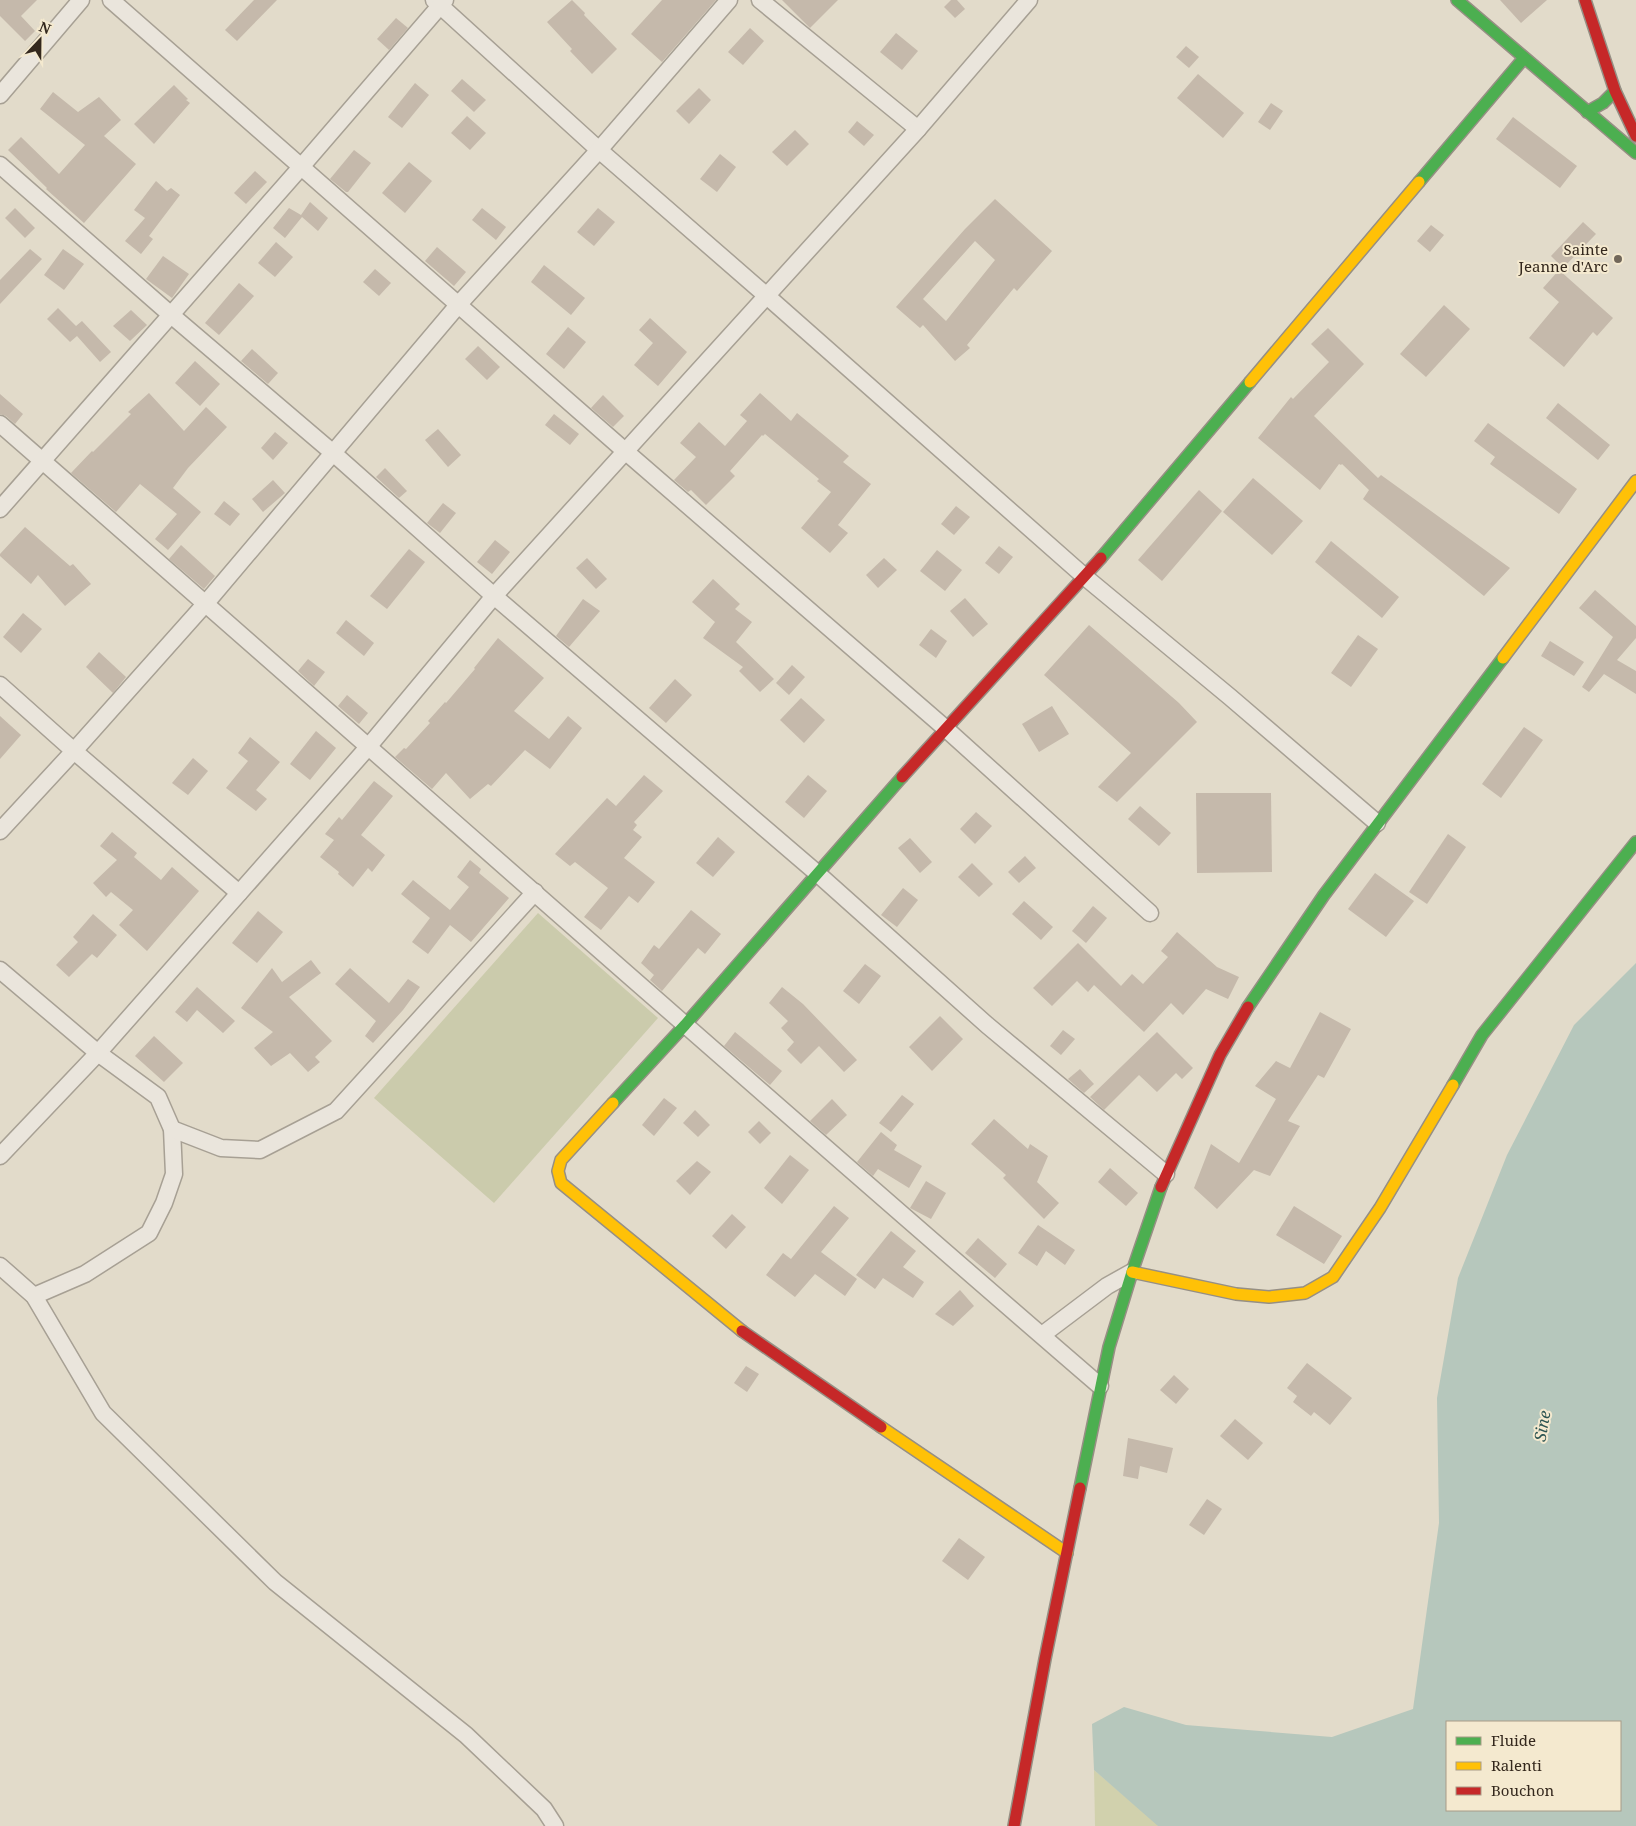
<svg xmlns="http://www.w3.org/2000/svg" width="1636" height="1826" viewBox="0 0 1636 1826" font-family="'Noto Serif',serif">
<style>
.green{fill:#d1d1ad}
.cemetery{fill:#cbcbac}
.water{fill:#b6c7bc;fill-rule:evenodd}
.building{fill:#c5b9ab;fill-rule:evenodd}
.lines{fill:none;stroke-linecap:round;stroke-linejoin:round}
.street-casing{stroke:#a7a094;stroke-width:19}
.fast-casing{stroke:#968f84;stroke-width:14}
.slow-casing{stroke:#968f84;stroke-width:14}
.jam-casing{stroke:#968f84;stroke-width:14}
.street{stroke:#eae5dc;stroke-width:16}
.fast{stroke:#4caf50;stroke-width:11}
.slow{stroke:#ffc107;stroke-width:11}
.jam{stroke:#c62828;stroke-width:11}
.poi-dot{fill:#71675a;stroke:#f4e9cf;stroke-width:2}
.labels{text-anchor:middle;stroke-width:4;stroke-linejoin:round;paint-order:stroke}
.poi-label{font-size:15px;fill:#34281d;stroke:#f4e9cf;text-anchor:end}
.water-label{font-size:16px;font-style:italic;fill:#2c5451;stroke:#f4e9cf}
</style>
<rect width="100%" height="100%" fill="#e2dbca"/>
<polygon class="green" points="1094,1770 1157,1824 1158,1826 1095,1826"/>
<polygon class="cemetery" points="538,913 658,1018 494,1203 374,1098"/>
<path class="water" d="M1636,963V1826H1158L1094,1770L1092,1724L1124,1707L1186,1725L1332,1737L1413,1709L1439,1523L1437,1398L1458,1278L1507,1155L1574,1025ZM1447,1722H1620V1810H1447Z"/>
<g class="building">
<polygon points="0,0 37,0 21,16 35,31 25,41 0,16"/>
<polygon points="254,0 277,0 237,41 225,30"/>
<polygon points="572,0 585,13 584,15 617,49 592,74 570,51 572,49 547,22"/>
<polygon points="662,0 716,0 662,62 631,34"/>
<polygon points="782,0 838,0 810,28"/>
<polygon points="951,0 957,0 965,9 955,18 944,7"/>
<polygon points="1500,0 1547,0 1521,23"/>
<polygon points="396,18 408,28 389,50 377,39"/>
<polygon points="750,28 764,41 743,65 728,52"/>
<polygon points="896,33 918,51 902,70 880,52"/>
<polygon points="1186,46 1199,57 1189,68 1176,57"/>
<polygon points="1198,74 1244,113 1223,138 1177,98"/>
<polygon points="462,79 486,100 474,112 451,91"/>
<polygon points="415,83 429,95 402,128 388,117"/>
<polygon points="174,85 188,99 186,100 190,103 154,144 134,124"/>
<polygon points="699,88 711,100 689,124 676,111"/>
<polygon points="53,92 78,112 99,97 121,120 104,136 136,164 84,223 46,189 47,188 8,150 21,137 59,174 85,145 40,109"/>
<polygon points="1271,103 1283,111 1270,130 1258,122"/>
<polygon points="467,116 486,133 470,150 451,133"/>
<polygon points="1513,117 1577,166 1560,188 1496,139"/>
<polygon points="857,121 874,135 864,146 848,132"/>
<polygon points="795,130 809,144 787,166 772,152"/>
<polygon points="354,150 371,163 348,192 346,192 330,179"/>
<polygon points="720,154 736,167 717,192 700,179"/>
<polygon points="409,162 432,181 405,213 382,193"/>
<polygon points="255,171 267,182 246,204 234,193"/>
<polygon points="156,181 167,191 171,188 180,195 149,236 153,239 141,254 125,241 145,218 134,210"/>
<path d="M995,199L1052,251L1017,291L1014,288L967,345L970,348L955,361L923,325L920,328L896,307L965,229ZM975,241L995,260L946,321L923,299Z"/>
<polygon points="310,202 328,218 318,231 302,217 285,238 273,228 289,208 301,215"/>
<polygon points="15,208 35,228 25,238 5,218"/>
<polygon points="482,208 506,227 496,240 472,220"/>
<polygon points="598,208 615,222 594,246 577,232"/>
<polygon points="1583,222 1596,234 1563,268 1551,256"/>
<polygon points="1431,225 1444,235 1430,252 1417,241"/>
<polygon points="276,242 293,257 275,277 258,263"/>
<polygon points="437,247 466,272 454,286 425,261"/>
<polygon points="30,249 42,259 0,304 0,280"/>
<polygon points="63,249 84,264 64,290 44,275"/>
<polygon points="163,256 189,274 172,298 146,279"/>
<polygon points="544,265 585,298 571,315 531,282"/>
<polygon points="375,269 391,283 379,296 363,282"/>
<polygon points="1559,270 1613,318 1597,336 1593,332 1564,367 1529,338 1559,302 1543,288"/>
<polygon points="239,283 254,296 219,335 205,323"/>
<polygon points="1444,305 1470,329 1426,377 1400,354"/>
<polygon points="58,308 76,326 82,321 111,352 100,362 77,336 70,342 47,319"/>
<polygon points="131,310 147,325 130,341 113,326"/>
<polygon points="650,318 687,352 658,386 634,365 653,343 639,330"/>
<polygon points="568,327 586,342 564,369 546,354"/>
<polygon points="1328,328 1364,364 1314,416 1378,478 1381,475 1510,568 1484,596 1363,499 1369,490 1342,464 1341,465 1339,464 1320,490 1258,438 1291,397 1293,399 1329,362 1311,344"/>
<polygon points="478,346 500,367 487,380 465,359"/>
<polygon points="252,349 278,373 268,384 241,361"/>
<polygon points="195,361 220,384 200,406 175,383"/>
<polygon points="149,393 184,431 206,407 227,427 188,468 173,488 201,512 168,550 155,539 177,514 140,484 116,512 71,473 92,451 93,452 131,414 128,412"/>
<polygon points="760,393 791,421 797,413 849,456 843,462 871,484 838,525 848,533 830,553 801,528 831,492 817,481 819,479 765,434 763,436 762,435 730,471 735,476 706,505 691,490 688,492 674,480 696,457 680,443 699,422 725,446 747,421 740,415"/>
<polygon points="0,394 23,414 15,424 6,416 0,414"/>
<polygon points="603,395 624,416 613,427 591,408"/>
<polygon points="1558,403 1610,445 1598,460 1546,418"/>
<polygon points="554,414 579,434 570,445 545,425"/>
<polygon points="1488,423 1577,489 1559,514 1490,464 1495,457 1474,441"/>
<polygon points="438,429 461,455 448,467 425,440"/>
<polygon points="275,432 288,443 273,460 261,448"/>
<polygon points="385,468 407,491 399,498 376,477"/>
<polygon points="1253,478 1303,521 1272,555 1223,512"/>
<polygon points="273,480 285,493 263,512 252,499"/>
<polygon points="1199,490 1222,511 1162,581 1138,560"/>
<polygon points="224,501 240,514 230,526 214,514"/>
<polygon points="443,503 456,513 440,533 427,523"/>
<polygon points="956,506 970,517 954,535 941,524"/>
<polygon points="25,527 70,566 73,564 91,584 65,606 38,575 31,584 0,556 0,554"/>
<polygon points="495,540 510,552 492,574 477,562"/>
<polygon points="1331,541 1399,597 1382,618 1315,562"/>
<polygon points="181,545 215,576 204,589 169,559"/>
<polygon points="999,546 1013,557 999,574 985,563"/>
<polygon points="409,549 425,562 387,609 370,596"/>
<polygon points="937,550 962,570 945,591 920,571"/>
<polygon points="587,558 607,579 596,589 576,568"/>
<polygon points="884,558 897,570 878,588 866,575"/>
<polygon points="713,579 740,604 735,609 752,622 736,642 774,679 760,692 739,671 743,667 703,638 715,622 692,602"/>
<polygon points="1595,590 1636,626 1636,638 1617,660 1636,671 1636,694 1604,674 1589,692 1582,687 1613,637 1579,608"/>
<polygon points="965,598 988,624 973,637 950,611"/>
<polygon points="583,599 600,611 569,647 556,636"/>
<polygon points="23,613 42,629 21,653 3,637"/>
<polygon points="346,620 374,643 364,656 336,633"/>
<polygon points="1089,625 1179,703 1197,722 1117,802 1098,787 1131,753 1044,675"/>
<polygon points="931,629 947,641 936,658 919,645"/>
<polygon points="1358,635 1378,649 1351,687 1331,673"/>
<polygon points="498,638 544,678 514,711 549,739 568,716 582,728 550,769 525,750 491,786 488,784 470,799 446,773 432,789 395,757 404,748 406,749 430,723 428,721 445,702 446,703 475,669 474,668"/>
<polygon points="1550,641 1584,662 1574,676 1541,656"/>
<polygon points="99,652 126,677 113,693 86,667"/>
<polygon points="308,659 325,672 314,686 298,671"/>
<polygon points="792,665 805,677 789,695 776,683"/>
<polygon points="675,679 692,695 666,723 649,708"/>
<polygon points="347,695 368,713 359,724 338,706"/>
<polygon points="801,698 825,720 804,743 780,720"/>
<polygon points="1052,706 1069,734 1039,752 1022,724"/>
<polygon points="0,716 21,735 0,759"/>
<polygon points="1524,727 1543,740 1501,798 1482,784"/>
<polygon points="316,731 336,748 310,780 290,764"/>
<polygon points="250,737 280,762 256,790 267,799 256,811 226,788 248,761 238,753"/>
<polygon points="193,758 208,771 188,795 172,783"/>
<polygon points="644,775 663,791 634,822 637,825 633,830 642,837 624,858 655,882 638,903 629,896 601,930 584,917 608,888 575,862 570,866 555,854 607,798 616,806"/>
<polygon points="808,775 827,791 804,818 785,802"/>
<polygon points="374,781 393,796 361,835 385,855 372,872 368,868 353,887 338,874 339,872 320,857 334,840 325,834 339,817 342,820"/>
<polygon points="1196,793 1271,793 1272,872 1197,873"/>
<polygon points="1140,806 1171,833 1159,846 1128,819"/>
<polygon points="976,812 992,826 975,844 960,829"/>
<polygon points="112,832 137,853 134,857 161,880 172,867 199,891 147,951 119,925 133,910 111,892 106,897 93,883 117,860 100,846"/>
<polygon points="1448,834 1466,847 1427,904 1409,892"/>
<polygon points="718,837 735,852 713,877 696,863"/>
<polygon points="910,838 932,862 920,873 898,848"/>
<polygon points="1025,856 1036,868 1019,883 1008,872"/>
<polygon points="470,860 481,869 479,873 509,898 471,942 450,925 428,954 412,942 430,918 401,894 413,880 450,910 469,887 457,877"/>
<polygon points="972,863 993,884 979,897 958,877"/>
<polygon points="1375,873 1414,901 1386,937 1348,909"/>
<polygon points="903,888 918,900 897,927 881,915"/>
<polygon points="1024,901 1053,927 1041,940 1012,914"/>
<polygon points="1093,906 1107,918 1086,943 1072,931"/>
<polygon points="691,910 721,934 705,954 698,948 662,991 650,980 654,975 641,963 654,945 659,949"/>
<polygon points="258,911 283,932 257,963 232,943"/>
<polygon points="93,914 117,935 97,958 92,954 69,977 56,965 78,942 73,937"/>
<polygon points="1177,932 1217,967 1239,977 1228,999 1206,989 1183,1015 1171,1003 1144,1032 1094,985 1088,992 1077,981 1052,1006 1033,988 1078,943 1121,986 1132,974 1143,984 1168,957 1161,951"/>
<polygon points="311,960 321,973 289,997 332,1041 315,1057 320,1062 308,1072 290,1053 271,1066 254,1048 273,1032 241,1008 272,968 282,982"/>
<polygon points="865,964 881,976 859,1004 843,991"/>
<polygon points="350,968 389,1003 408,979 420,987 403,1010 373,1043 365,1036 376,1021 335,984"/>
<polygon points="197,987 235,1021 223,1033 197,1010 187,1022 175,1012"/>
<polygon points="782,987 803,1004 857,1060 844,1072 819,1046 801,1064 787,1050 794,1042 781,1028 788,1021 769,1003"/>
<polygon points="1320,1012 1351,1029 1324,1078 1318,1075 1288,1121 1300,1126 1270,1176 1254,1170 1217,1209 1194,1188 1211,1144 1239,1163 1276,1099 1255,1086 1276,1061 1290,1068"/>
<polygon points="940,1016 963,1039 932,1071 909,1047"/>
<polygon points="1063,1030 1075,1039 1061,1055 1050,1046"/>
<polygon points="735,1032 782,1071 770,1085 724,1046"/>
<polygon points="1157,1032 1193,1068 1182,1079 1176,1073 1157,1092 1139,1075 1104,1110 1090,1097"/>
<polygon points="154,1036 183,1063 164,1082 135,1056"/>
<polygon points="1080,1069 1094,1084 1084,1093 1068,1079"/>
<polygon points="902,1095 914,1104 891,1132 879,1123"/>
<polygon points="664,1098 677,1108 654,1136 642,1125"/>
<polygon points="832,1099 847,1115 826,1135 810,1121"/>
<polygon points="695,1110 710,1125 698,1137 683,1123"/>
<polygon points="994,1119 1028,1149 1030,1144 1048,1156 1037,1182 1059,1203 1044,1219 1003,1178 1006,1175 971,1144"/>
<polygon points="759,1121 771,1133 760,1144 748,1132"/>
<polygon points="881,1132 897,1145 894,1150 922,1166 909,1188 878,1169 873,1176 857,1162"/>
<polygon points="790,1155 809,1170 782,1204 764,1188"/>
<polygon points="697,1161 711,1172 690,1195 676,1181"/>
<polygon points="1110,1168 1138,1193 1126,1206 1098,1182"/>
<polygon points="926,1181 946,1193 931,1219 910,1208"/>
<polygon points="834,1206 849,1218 821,1252 857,1279 845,1296 815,1274 795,1297 766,1275 783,1253 791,1259"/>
<polygon points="1294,1206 1342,1236 1324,1264 1276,1235"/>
<polygon points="732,1214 746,1227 726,1249 712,1236"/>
<polygon points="1038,1225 1075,1250 1065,1265 1046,1251 1037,1266 1018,1253"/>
<polygon points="891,1231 916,1251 903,1267 924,1282 913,1298 883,1278 875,1289 856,1275"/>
<polygon points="978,1238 1007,1264 995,1278 965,1253"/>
<polygon points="960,1290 974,1306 953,1326 935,1314"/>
<polygon points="1307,1363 1352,1398 1330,1425 1314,1412 1311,1416 1293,1402 1297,1396 1287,1388"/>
<polygon points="746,1366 759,1374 747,1392 734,1383"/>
<polygon points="1174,1375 1189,1389 1176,1404 1160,1390"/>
<polygon points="1235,1419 1263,1443 1248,1460 1220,1436"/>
<polygon points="1128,1438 1173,1448 1167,1473 1140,1466 1138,1479 1123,1476"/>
<polygon points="1207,1499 1222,1509 1204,1535 1189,1525"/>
<polygon points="959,1538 985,1557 968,1580 942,1561"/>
</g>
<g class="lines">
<defs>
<g id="street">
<polyline points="111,0 625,451 945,728 1150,913"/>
<polyline points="434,0 599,150 768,297 1085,577 1230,697 1377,823"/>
<polyline points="760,0 918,129"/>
<polyline points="0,95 81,0"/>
<polyline points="0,165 170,314 332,452 494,596 818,874 987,1025 1166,1174"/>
<path d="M0,424C367,744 731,1068 1100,1386"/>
<polyline points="0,509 301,167 445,0"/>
<polyline points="0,685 74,751 239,893"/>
<polyline points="0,831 74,751 206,603 459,304 599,150 729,0"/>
<polyline points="0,970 98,1053 158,1097 172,1129 174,1174 164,1203 149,1233 85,1274 34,1296"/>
<polyline points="172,1129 221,1148 260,1150 336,1111 535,892"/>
<polyline points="0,1156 98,1053 369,746 494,596 918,129 1029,0"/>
<polyline points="0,1266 34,1296 103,1413 275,1582 466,1735 544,1809 555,1826"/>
<polyline points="1042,1335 1107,1286 1132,1272"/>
</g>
<g id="fast">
<polyline points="1457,0 1636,153"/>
<polyline points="1587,112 1603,103 1615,91"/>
<polyline points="1419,182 1524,58"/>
<polyline points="1101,558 1250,382"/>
<polyline points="1248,1007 1324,895 1503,658"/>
<polyline points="1453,1085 1482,1035 1636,842"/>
<polyline points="613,1103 685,1025 902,777"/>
<polyline points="1080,1488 1109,1347 1132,1272 1161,1187"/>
</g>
<g id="slow">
<polyline points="1250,382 1419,182"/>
<polyline points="1503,658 1636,481"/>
<polyline points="613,1103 561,1160 558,1171 561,1183 742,1331"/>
<polyline points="1132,1272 1236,1294 1269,1297 1305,1293 1333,1277 1380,1208 1453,1085"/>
<polyline points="881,1427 1067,1553"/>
</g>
<g id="jam">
<polyline points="1585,0 1615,91 1636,136"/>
<polyline points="902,777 1101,558"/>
<polyline points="1161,1187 1220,1055 1248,1007"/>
<polyline points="742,1331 881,1427"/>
<polyline points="1014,1826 1045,1659 1080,1488"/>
</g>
</defs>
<use href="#street" class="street-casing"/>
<use href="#fast" class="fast-casing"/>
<use href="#slow" class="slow-casing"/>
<use href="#jam" class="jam-casing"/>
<use href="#street" class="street"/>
<use href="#fast" class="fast"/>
<use href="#slow" class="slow"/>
<use href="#jam" class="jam"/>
</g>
<circle class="poi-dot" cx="1618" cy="259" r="5"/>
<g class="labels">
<g class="poi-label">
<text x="1608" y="255">Sainte<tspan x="1608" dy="17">Jeanne d'Arc</tspan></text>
</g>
<g class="water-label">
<text transform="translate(1542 1426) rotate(-80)" y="6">Sine</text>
</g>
</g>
<rect x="1446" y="1721" width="175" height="90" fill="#f4e9cf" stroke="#a79c88"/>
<rect x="1456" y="1737" width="25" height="8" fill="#4caf50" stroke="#a79c88"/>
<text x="1491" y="1746" font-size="15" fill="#34281d">Fluide</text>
<rect x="1456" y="1762" width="25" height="8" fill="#ffc107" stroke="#a79c88"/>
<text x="1491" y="1771" font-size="15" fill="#34281d">Ralenti</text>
<rect x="1456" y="1787" width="25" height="8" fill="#c62828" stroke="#a79c88"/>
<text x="1491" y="1796" font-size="15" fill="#34281d">Bouchon</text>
<g transform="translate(40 40) rotate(22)" stroke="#f4e9cf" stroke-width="4" paint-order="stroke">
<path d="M0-4L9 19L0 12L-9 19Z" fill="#34281d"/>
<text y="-8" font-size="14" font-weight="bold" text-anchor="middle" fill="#34281d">N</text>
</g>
</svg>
